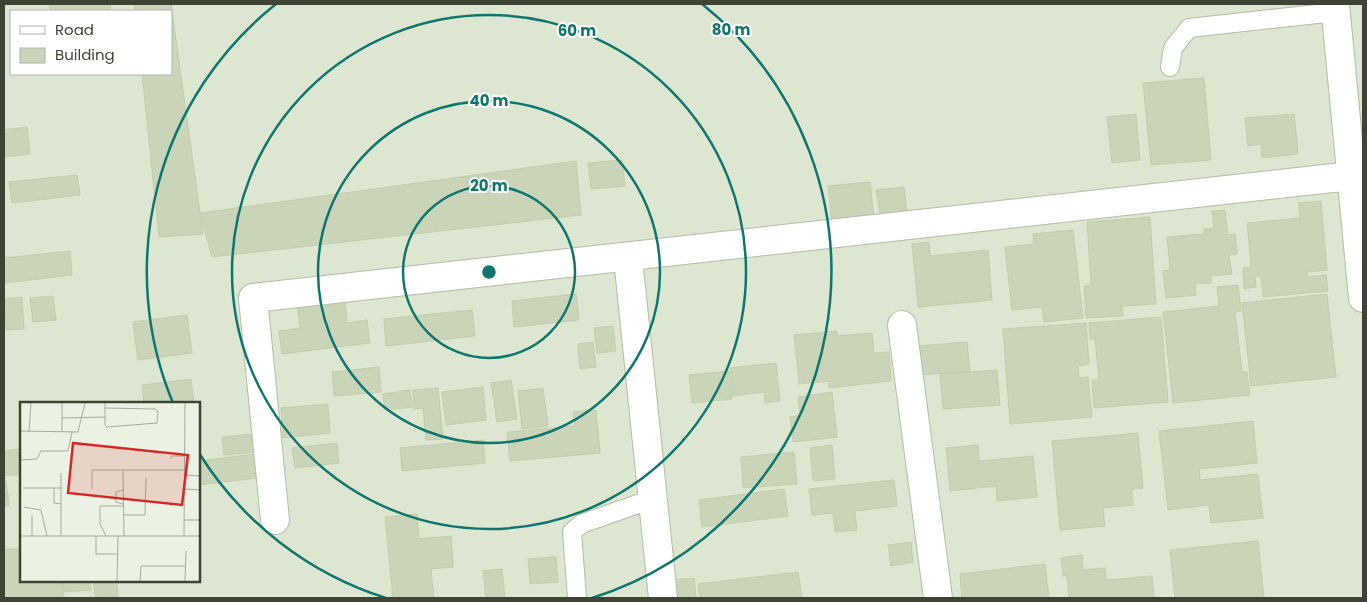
<svg xmlns="http://www.w3.org/2000/svg" width="1367" height="602" viewBox="0 0 1367 602" font-family="Poppins,sans-serif">
<style>
.residential{fill:#dce6d0;fill-rule:evenodd}
.building{fill:#cad4b8;stroke:#c1cfab}
.lines{fill:none;stroke-linecap:round;stroke-linejoin:round}
.service-casing{stroke:#b4bea5;stroke-width:20}
.minor-casing{stroke:#b4bea5;stroke-width:30}
.service{stroke:#fff;stroke-width:18}
.minor{stroke:#fff;stroke-width:28}
.ring{fill:none;stroke:#0f766e;stroke-width:2.5}
.inset-road{fill:none;stroke:#a6ac9d;stroke-width:1}
.view{fill:#d62828;fill-opacity:0.15;stroke:#d62828;stroke-width:2.5}
.inset-edge{fill:none;stroke:#3e4433;stroke-width:2.5}
.centre{fill:#0f766e;stroke:#fff;stroke-width:2.5}
.ring-label{font-size:15px;text-anchor:middle;font-weight:bold;fill:#0f766e;stroke:#fff;stroke-width:4;stroke-linejoin:round;paint-order:stroke}
</style>
<rect width="100%" height="100%" fill="#ebf2e3"/>
<!-- residential -->
<path class="residential" d="M4 4H1363V598H4ZM11 11H171V74H11ZM21 403H199V581H21Z"/>
<!-- building -->
<path class="building" d="M49 4H110L111 11H50Z
M134 4H171L203 234 159 237 142 74H171V11H135Z
M1204 78 1211 160 1151 165 1143 83Z
M1136 114 1140 160 1112 163 1107 117Z
M1294 114 1298 154 1262 158 1261 144 1248 146 1245 118Z
M27 127 30 154 4 157V130Z
M622 160 625 186 591 189 588 163Z
M576 161 581 215 212 257 200 213Z
M77 175 80 195 12 203 9 182Z
M870 182 875 228 833 232 828 186Z
M904 187 907 216 881 220 876 190Z
M1321 201 1327 270 1307 272 1308 277 1326 275 1328 291 1263 297 1261 276 1255 277 1256 287 1244 289 1243 268 1251 267 1247 223 1300 218 1299 203Z
M1225 210 1228 235 1235 234 1237 254 1229 255 1232 274 1211 276V283L1195 284 1196 295 1166 298 1163 271 1170 270 1167 237 1204 234V229L1214 228 1212 211Z
M1150 217 1156 304 1122 306 1123 316 1086 318 1084 286 1091 285 1087 222Z
M1073 230 1083 318 1044 322 1042 307 1012 310 1005 247 1034 244 1033 234Z
M929 242 930 256 988 250 992 300 918 307 912 244Z
M70 251 72 275 4 283V258Z
M1238 285 1241 311 1235 312 1242 372H1247L1250 395 1173 403 1163 312 1219 306 1217 287Z
M576 294 579 320 514 327 512 301Z
M1327 294 1336 377 1251 386 1242 303Z
M53 296 56 320 33 322 30 298Z
M22 297 24 329 6 330 4 299Z
M345 297 347 323 367 320 370 343 282 354 279 331 300 328 297 302Z
M472 310 475 336 386 346 384 319Z
M187 315 192 353 138 360 133 322Z
M1161 317 1168 402 1094 408 1092 380H1099L1095 339H1090L1089 323Z
M1086 323 1089 364 1078 366 1079 378 1088 377 1092 417 1010 424 1003 329Z
M613 326 616 351 597 353 594 328Z
M837 331V336L872 333 874 353 889 352 891 381 829 388V381L799 384 794 335Z
M593 342 596 367 580 369 578 344Z
M967 342 970 371 922 375 919 346Z
M776 363 780 401 765 403 764 392 733 396 730 368Z
M379 367 381 392 334 396 332 372Z
M997 370 1000 405 943 409 940 374Z
M729 371 732 399 692 403 689 375Z
M191 379 194 403H144L142 385Z
M511 380 517 419 497 422 491 383Z
M483 387 486 420 446 425 442 392Z
M438 388 443 439 426 440 423 408 414 409 413 390Z
M543 388 548 426 522 429 518 391Z
M410 390 412 407 385 410 383 394Z
M832 392 837 437 793 442 790 417 800 415 798 397Z
M328 404 330 433 283 438 281 408Z
M596 410 600 453 510 461 507 432 575 426 573 412Z
M1253 421 1257 463 1199 469 1200 480 1258 474 1263 518 1211 523 1209 505 1168 510 1159 431Z
M1138 433 1143 488 1132 489 1133 505 1103 508 1105 526 1060 530 1052 441Z
M253 434 255 452 224 455 222 437Z
M483 440 485 463 402 471 400 448Z
M337 443 339 463 295 468 292 448Z
M832 445 835 479 813 481 810 448Z
M978 445 979 461 1033 456 1037 497 997 501 996 486 950 491 946 448Z
M21 449V474L4 476V451Z
M794 452 797 484 743 488 741 457Z
M255 454 258 478 199 485V461Z
M894 480 897 506 855 511 857 530 835 532 833 513 812 515 809 489Z
M4 481H6L9 505 4 506Z
M784 489 788 516 702 527 699 500Z
M417 514 419 539 451 536 453 567 431 569 434 598H393L385 517Z
M1258 541 1264 598H1175L1170 550Z
M911 542 913 562 891 566 888 545Z
M21 548V581H62L64 598H4V550Z
M1082 555 1083 570 1105 568 1106 580 1152 576 1154 598H1069L1067 576H1063L1061 558Z
M556 557 558 582 530 584 528 559Z
M1045 564 1049 598H962L960 574Z
M502 569 505 598H486L483 571Z
M798 572 802 598H700L698 584Z
M694 578 696 598H674L673 580Z
M63 581H90L91 590 64 592Z
M93 581H117L118 596 96 598Z"/>
<g class="lines">
<!-- service casing -->
<g class="service-casing">
<path id="service" d="M1170 67 1173 48 1189 28 1335 12
M577 598 572 532 581 524 652 499"/>
</g>
<!-- minor casing -->
<g class="minor-casing">
<path id="minor" d="M1335 4 1363 298
M628 258 663 598
M902 325 938 598
M275 520 253 298 1351 176"/>
</g>
<!-- service -->
<use href="#service" class="service"/>
<!-- minor -->
<use href="#minor" class="minor"/>
</g>
<!-- distance rings -->
<g class="ring">
<circle cx="489" cy="272" r="86"/>
<circle cx="489" cy="272" r="171"/>
<circle cx="489" cy="272" r="257"/>
<path d="M386 598A342 342 0 0 1 199 453M173 403A342 342 0 0 1 276 4M702 4A342 342 0 0 1 592 598"/>
</g>
<!-- overview -->
<g transform="translate(20 402)">
<rect width="180" height="180" fill="#ebf2e3"/>
<path class="inset-road" d="M85 6 135 7 138 9 137 21 87 25 85 23V1M42 16 85 15M0 29 58 30 65 1M9 29 11 1M42 30V1M150 57 152 54H165M0 58 17 57 21 49H48L52 30M103 68 104 134M41 71V134M165 73 180 74M3 86H41M34 86V101L41 102M72 87V68H165M165 87 180 88M103 88 96 90V100L103 102M4 105 21 108 27 134M12 113V134M104 113H125L126 76M164 118H180M0 134H180M76 134V152H98M86 134 80 122V104H103M164 134 165 1M97 179 98 134M120 179 121 164H166M165 179 166 149"/>
<path class="view" d="M53 41 168 53 162 103 48 91Z"/>
<rect width="180" height="180" class="inset-edge"/>
</g>
<circle cx="489" cy="272" r="8" class="centre"/>
<g class="ring-label">
<text x="731" y="35">80 m</text>
<text x="577" y="36">60 m</text>
<text x="489" y="106">40 m</text>
<text x="489" y="191">20 m</text>
</g>
<!-- border -->
<rect width="1367" height="602" fill="none" stroke="#3e4433" stroke-width="10"/>
<!-- legend -->
<rect x="10" y="10" width="162" height="65" fill="#ffffff" stroke="#b2b4ad"/>
<rect x="20" y="26" width="25" height="8" fill="#ffffff" stroke="#b2b4ad"/>
<text x="55" y="35" font-size="15" fill="#3e4433">Road</text>
<rect x="20" y="48" width="25" height="15" fill="#cad4b8" stroke="#b2b4ad"/>
<text x="55" y="60" font-size="15" fill="#3e4433">Building</text>
</svg>
